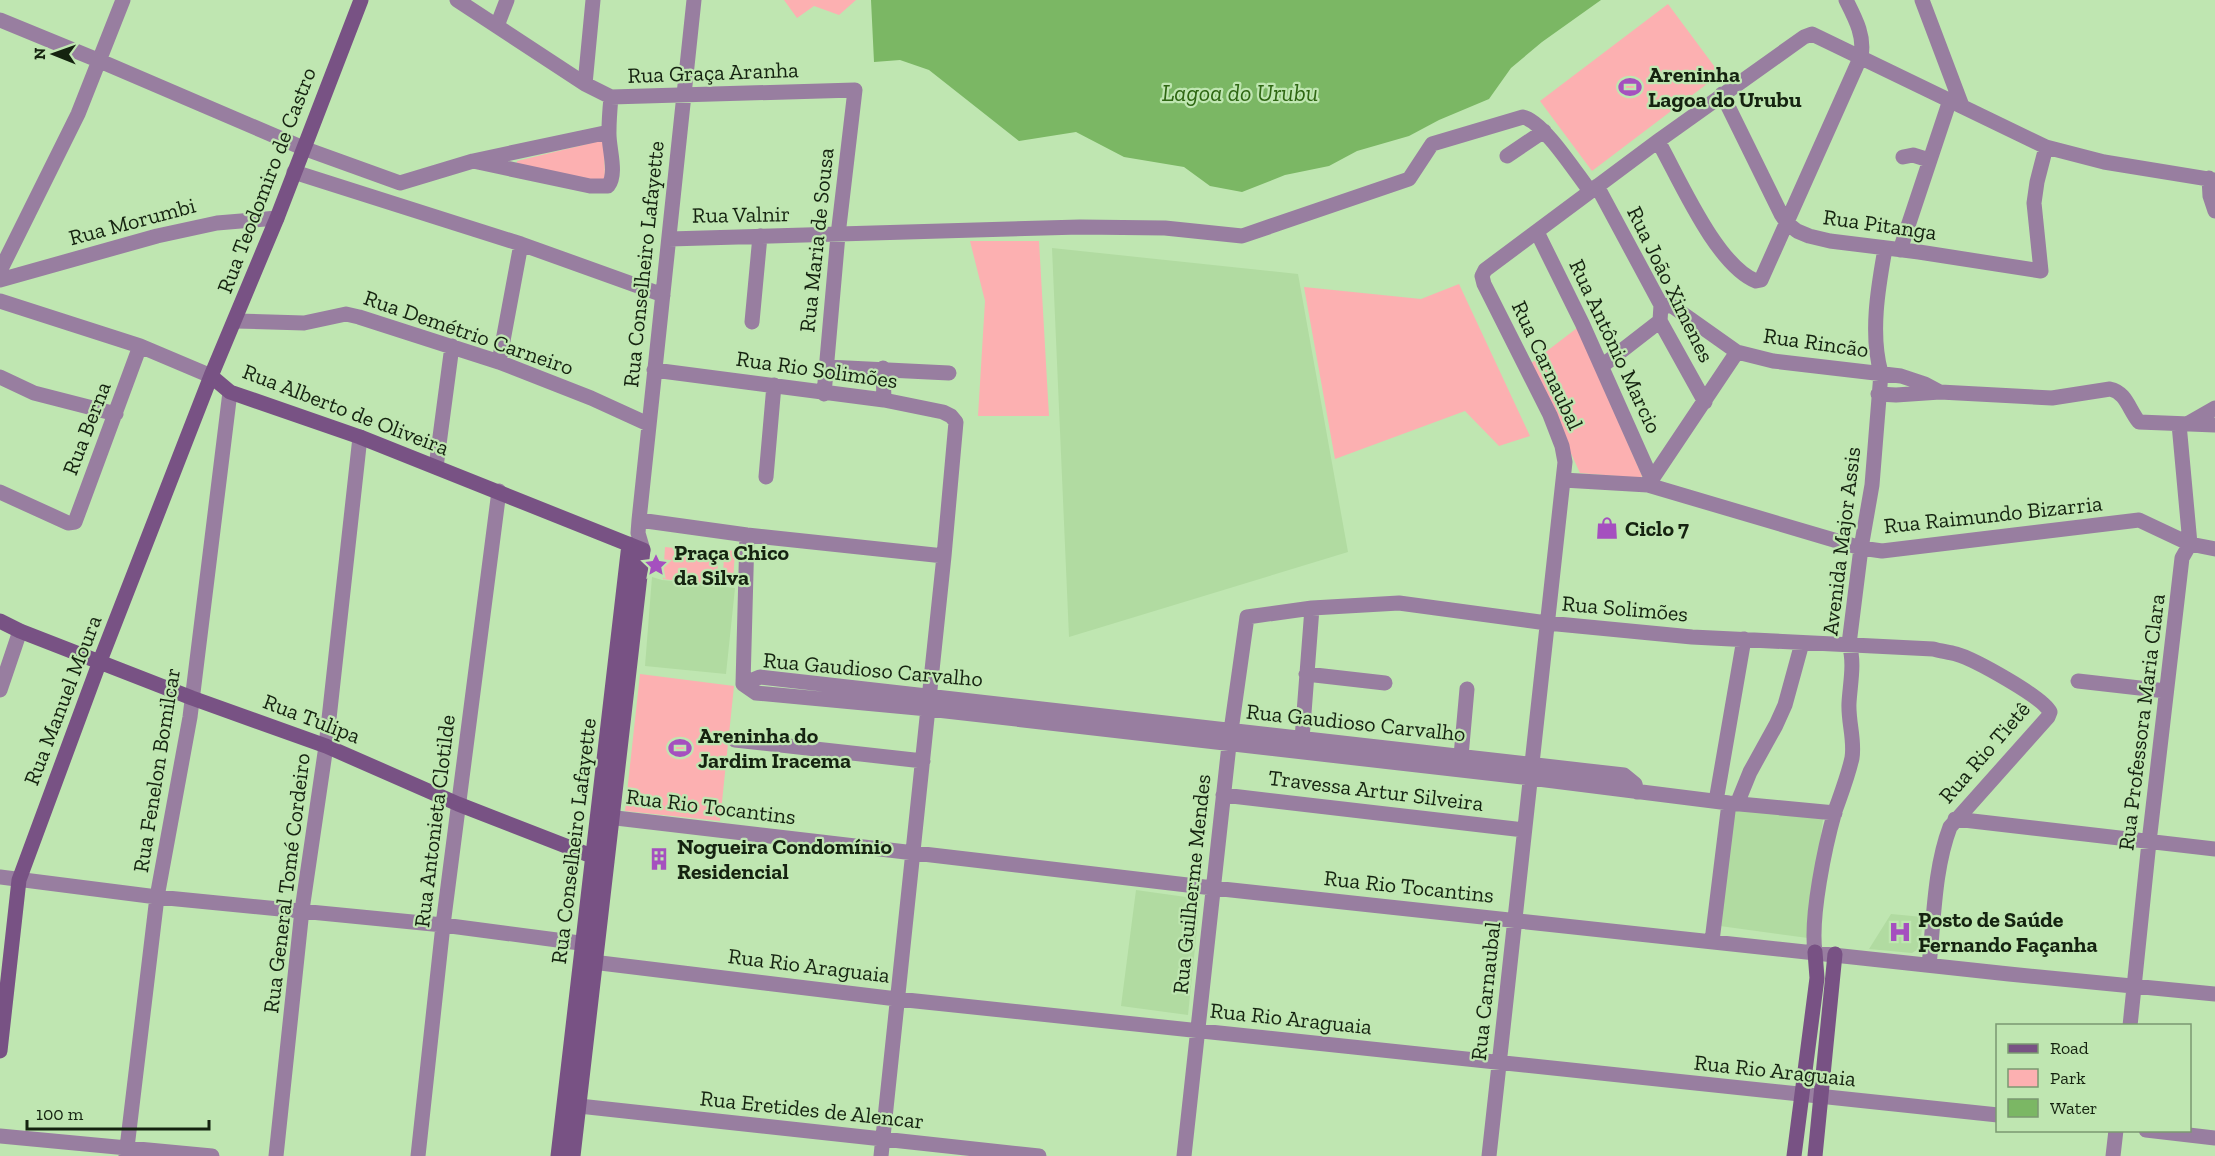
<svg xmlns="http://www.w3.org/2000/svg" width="2215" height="1156" viewBox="0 0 2215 1156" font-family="'Zilla Slab',serif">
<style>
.built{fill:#b1dba1}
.green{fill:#fcb0b1}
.water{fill:#7bb764}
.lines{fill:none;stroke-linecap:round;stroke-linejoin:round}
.street{stroke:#987ea0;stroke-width:15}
.secondary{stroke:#785284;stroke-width:15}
.labels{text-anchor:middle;stroke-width:4.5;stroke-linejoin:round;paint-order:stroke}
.street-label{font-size:22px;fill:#152310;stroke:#bfe6b1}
.poi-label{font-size:22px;font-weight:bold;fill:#152310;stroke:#bfe6b1;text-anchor:start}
.water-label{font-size:24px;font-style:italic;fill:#2e6612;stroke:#bfe6b1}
</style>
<rect width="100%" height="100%" fill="#bfe6b1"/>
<!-- built -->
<path class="built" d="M1052 248 1298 274 1348 552 1069 637Z
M652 577 662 580 735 588 726 674 645 666Z
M1735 809 1823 819 1808 938 1720 926Z
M1136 890 1200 899 1188 1015 1121 1006Z
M1891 914 1923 917 1920 948 1912 953 1869 949Z"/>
<!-- green -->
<path class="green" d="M784 0H856L839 15 814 6 797 18Z
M1668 4 1720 74 1592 171 1540 101Z
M604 140 605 182 517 164V161Z
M970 241H1039L1049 416H978L985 301Z
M1459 284 1530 436 1499 446 1465 411 1335 459 1304 287 1421 299Z
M1577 328 1640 471 1642 476 1640 478 1580 473 1530 364Z
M665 547 719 553 716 585 663 579Z
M724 550 735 551 733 582 723 581Z
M640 674 734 686 720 821 625 811Z"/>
<!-- water -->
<path class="water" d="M871 0H1601L1542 42 1511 68 1489 99 1439 120 1409 136 1357 151 1329 166 1285 175 1242 192 1210 186 1184 167 1124 157 1076 132 1019 141 929 70 900 60 874 62Z"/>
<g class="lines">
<!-- street -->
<path class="street" d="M457 0 585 84 611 97 855 90 838 235 824 394
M1922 0 1962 106
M0 20 100 61 303 148 400 183
M497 26 507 0
M585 84 593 0
M1722 94 1781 214 1787 223 1797 231 1809 236 1830 241 1919 252 2041 271 2034 203 2037 182 2046 147
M1658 141C1679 178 1716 265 1756 281L1761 280 1861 56C1865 36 1855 18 1846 0
M1507 156 1544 131
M1903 157 1913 155 1929 160
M473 161 590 186H608C618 173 608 147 609 131 609 120 610 108 611 97
M294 172 521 244 663 295
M2209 178 2210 196 2215 211
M400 183 473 161 609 132
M1597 186 1661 305 1660 321 1705 402
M1537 232 1582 323 1652 480
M669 239 1080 227 1165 228 1242 236 1409 179 1432 144 1523 117C1543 121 1576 173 1590 191
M1900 250 1950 100
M0 271 78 114 123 0
M0 280 157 236 217 223 277 218
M0 301 140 346 211 376
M1661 305 1672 306 1737 352 1773 361 1901 376 1925 384 1940 392
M235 321 304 323 346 314 359 317 499 362 591 398 648 424
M752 322 760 236
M499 362 521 244
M1602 366 1660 321
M827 367 949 373
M883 368 884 400
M654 370 884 400 943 412 951 416 956 422 944 556 881 1156
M0 377 34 393 116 414
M1878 394 1896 395 1940 392 2052 398 2110 389C2126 392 2129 410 2139 422L2215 425
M2187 424 2215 408
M436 467 452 346
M766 477 774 385
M1563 480 1648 485 1861 548 1882 551 2139 520 2190 544 2215 549
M1648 485 1737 352
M0 492 68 523 75 522 140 346
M639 520 747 535 944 556
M643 550 638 533 639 520 694 0
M1306 674 1385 683
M2078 681 2166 691
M743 684 756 693 928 709 1530 778 1729 803 1835 813
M743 684 760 677 1624 775 1635 784 1637 792
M743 684 747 535
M0 690 20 631
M1302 739 1312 608
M735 740 923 761
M1461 756 1467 689
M1223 795 1524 830
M1716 801 1744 639
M1737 804 1750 772 1776 725 1785 705 1802 643
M599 816 1213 888 2009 974 2215 994
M1955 819 2215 849
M0 877 157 897 443 925 595 945
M1712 941 1729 803
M1815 952C1810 917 1825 846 1835 811 1841 794 1848 776 1852 758 1855 740 1848 722 1849 703 1850 684 1855 663 1849 644L1861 548 1872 485 1881 373C1870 334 1878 288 1885 249
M584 961 897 999 1998 1115
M2130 1026 2149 842 2182 558 2190 544 2179 424
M579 1106 1039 1156
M2146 1130 2215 1138
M0 1136 212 1156
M126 1156 157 897 190 717 230 392
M276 1156 302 910 326 746 360 437
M418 1156 443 925 499 491
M1184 1156 1229 745 1247 617 1312 608 1399 603 1547 623 1692 637 1933 649C1940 651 1948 652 1956 654 1974 659 2043 697 2050 712L2048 717 1950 827C1934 869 1934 920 1929 965
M1489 1156 1565 462 1562 446 1550 415 1484 284 1482 276 1485 270 1658 141 1804 37 1812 34 2046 147 2104 162 2215 180
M2113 1156 2116 1130"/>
<!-- secondary -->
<path class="secondary" d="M211 376 230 392 360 437 643 550 573 1156
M0 621 20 631 192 698 326 746 458 804 607 862
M0 1051 19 880 100 661 211 376 277 218 361 0
M558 1156 629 544
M1794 1156 1817 978 1815 952
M1815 1156 1835 954"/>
</g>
<!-- icons -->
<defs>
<g id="stadium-bare" transform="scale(1.8)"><path d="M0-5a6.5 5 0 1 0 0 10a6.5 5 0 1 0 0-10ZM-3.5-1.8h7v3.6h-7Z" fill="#a550bf" stroke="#bfe6b1" stroke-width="2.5" paint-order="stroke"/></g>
<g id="shop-bare" transform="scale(1.8)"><path d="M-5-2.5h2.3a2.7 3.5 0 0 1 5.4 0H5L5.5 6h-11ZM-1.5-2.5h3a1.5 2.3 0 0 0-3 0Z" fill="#a550bf" stroke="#bfe6b1" stroke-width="2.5" paint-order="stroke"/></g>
<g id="sight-bare" transform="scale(1.8)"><path d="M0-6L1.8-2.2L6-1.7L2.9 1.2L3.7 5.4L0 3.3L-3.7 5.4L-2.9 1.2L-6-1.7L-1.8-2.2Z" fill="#a550bf" stroke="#bfe6b1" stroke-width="2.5" paint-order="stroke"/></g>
<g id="building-bare" transform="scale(1.8)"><path d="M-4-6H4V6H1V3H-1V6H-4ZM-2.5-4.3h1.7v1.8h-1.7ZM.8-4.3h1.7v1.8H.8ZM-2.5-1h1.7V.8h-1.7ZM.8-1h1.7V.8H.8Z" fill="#a550bf" stroke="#bfe6b1" stroke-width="2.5" paint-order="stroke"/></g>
<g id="hospital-bare" transform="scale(1.8)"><path d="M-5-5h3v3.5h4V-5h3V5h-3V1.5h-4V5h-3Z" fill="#a550bf" stroke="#bfe6b1" stroke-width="2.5" paint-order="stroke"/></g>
</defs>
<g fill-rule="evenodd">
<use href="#stadium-bare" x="1630" y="87"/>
<use href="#shop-bare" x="1607" y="528"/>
<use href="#sight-bare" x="656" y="565"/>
<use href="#stadium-bare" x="680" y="748"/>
<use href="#building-bare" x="659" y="859"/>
<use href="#hospital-bare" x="1900" y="932"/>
</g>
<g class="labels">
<!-- street labels -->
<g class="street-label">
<text transform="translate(713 72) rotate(-2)" y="8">Rua Graça Aranha</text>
<text transform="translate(266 180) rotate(-69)" y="8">Rua Teodomiro de Castro</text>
<text transform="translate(741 214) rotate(-1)" y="8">Rua Valnir</text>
<text transform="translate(132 221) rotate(-15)" y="8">Rua Morumbi</text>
<text transform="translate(1880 224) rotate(8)" y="8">Rua Pitanga</text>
<text transform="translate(816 240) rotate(-84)" y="8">Rua Maria de Sousa</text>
<text transform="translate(643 264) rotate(-84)" y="8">Rua Conselheiro Lafayette</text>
<text transform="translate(1671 284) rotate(64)" y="8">Rua João Ximenes</text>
<text transform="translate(469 332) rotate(19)" y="8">Rua Demétrio Carneiro</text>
<text transform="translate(1816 342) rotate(8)" y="8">Rua Rincão</text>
<text transform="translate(1616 346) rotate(65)" y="8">Rua Antônio Marcio</text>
<text transform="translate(1548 365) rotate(65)" y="8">Rua Carnaubal</text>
<text transform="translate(817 369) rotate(8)" y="8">Rua Rio Solimões</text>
<text transform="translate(346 409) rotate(21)" y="8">Rua Alberto de Oliveira</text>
<text transform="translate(86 428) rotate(-69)" y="8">Rua Berna</text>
<text transform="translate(1993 514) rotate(-6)" y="8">Rua Raimundo Bizarria</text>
<text transform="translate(1841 541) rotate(-83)" y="8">Avenida Major Assis</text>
<text transform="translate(1625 608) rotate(5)" y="8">Rua Solimões</text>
<text transform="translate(873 669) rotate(5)" y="8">Rua Gaudioso Carvalho</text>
<text transform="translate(62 700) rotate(-69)" y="8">Rua Manuel Moura</text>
<text transform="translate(312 718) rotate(21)" y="8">Rua Tulipa</text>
<text transform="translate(1356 722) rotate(6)" y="8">Rua Gaudioso Carvalho</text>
<text transform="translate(2141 722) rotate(-83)" y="8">Rua Professora Maria Clara</text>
<text transform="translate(1984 752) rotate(-49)" y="8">Rua Rio Tietê</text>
<text transform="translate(156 770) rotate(-81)" y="8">Rua Fenelon Bomilcar</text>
<text transform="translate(1376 790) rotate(7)" y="8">Travessa Artur Silveira</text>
<text transform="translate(711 806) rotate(7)" y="8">Rua Rio Tocantins</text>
<text transform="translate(434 821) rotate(-83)" y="8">Rua Antonieta Clotilde</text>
<text transform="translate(573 841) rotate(-83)" y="8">Rua Conselheiro Lafayette</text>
<text transform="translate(286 883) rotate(-83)" y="8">Rua General Tomé Cordeiro</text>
<text transform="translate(1191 884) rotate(-84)" y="8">Rua Guilherme Mendes</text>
<text transform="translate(1409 886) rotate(6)" y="8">Rua Rio Tocantins</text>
<text transform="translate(809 965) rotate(7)" y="8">Rua Rio Araguaia</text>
<text transform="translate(1485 991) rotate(-84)" y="8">Rua Carnaubal</text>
<text transform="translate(1291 1018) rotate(6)" y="8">Rua Rio Araguaia</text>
<text transform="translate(1775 1070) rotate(6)" y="8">Rua Rio Araguaia</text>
<text transform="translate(812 1109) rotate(6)" y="8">Rua Eretides de Alencar</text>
</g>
<!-- poi labels -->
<g class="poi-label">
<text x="1648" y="82">Areninha<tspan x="1648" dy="25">Lagoa do Urubu</tspan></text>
<text x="1625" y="536">Ciclo 7</text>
<text x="674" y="560">Praça Chico<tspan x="674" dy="25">da Silva</tspan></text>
<text x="698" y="743">Areninha do<tspan x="698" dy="25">Jardim Iracema</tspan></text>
<text x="677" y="854">Nogueira Condomínio<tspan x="677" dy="25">Residencial</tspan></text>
<text x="1918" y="927">Posto de Saúde<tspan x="1918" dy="25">Fernando Façanha</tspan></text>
</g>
<!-- water labels -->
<g class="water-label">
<text x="1240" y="101">Lagoa do Urubu</text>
</g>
</g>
<!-- legend -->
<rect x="1996" y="1024" width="195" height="108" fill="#bfe6b1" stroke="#7b9871" stroke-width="1.5"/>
<rect x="2008" y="1044" width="30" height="9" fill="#785284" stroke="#7b9871" stroke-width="1.5"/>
<text x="2050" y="1054" font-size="18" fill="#152310">Road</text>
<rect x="2008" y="1069" width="30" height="18" fill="#fcb0b1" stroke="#7b9871" stroke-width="1.5"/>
<text x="2050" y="1084" font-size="18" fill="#152310">Park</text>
<rect x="2008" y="1099" width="30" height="18" fill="#7bb764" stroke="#7b9871" stroke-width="1.5"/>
<text x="2050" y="1114" font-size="18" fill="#152310">Water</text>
<!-- north arrow -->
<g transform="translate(54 54) rotate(271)" stroke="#bfe6b1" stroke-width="4.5" paint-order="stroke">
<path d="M0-4.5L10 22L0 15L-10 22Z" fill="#152310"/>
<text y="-9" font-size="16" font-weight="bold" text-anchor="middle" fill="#152310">N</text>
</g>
<!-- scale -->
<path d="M27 1120v9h182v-9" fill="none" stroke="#152310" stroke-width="3"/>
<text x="36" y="1120" font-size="18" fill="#152310" stroke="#bfe6b1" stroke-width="4.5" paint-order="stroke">100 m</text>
</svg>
